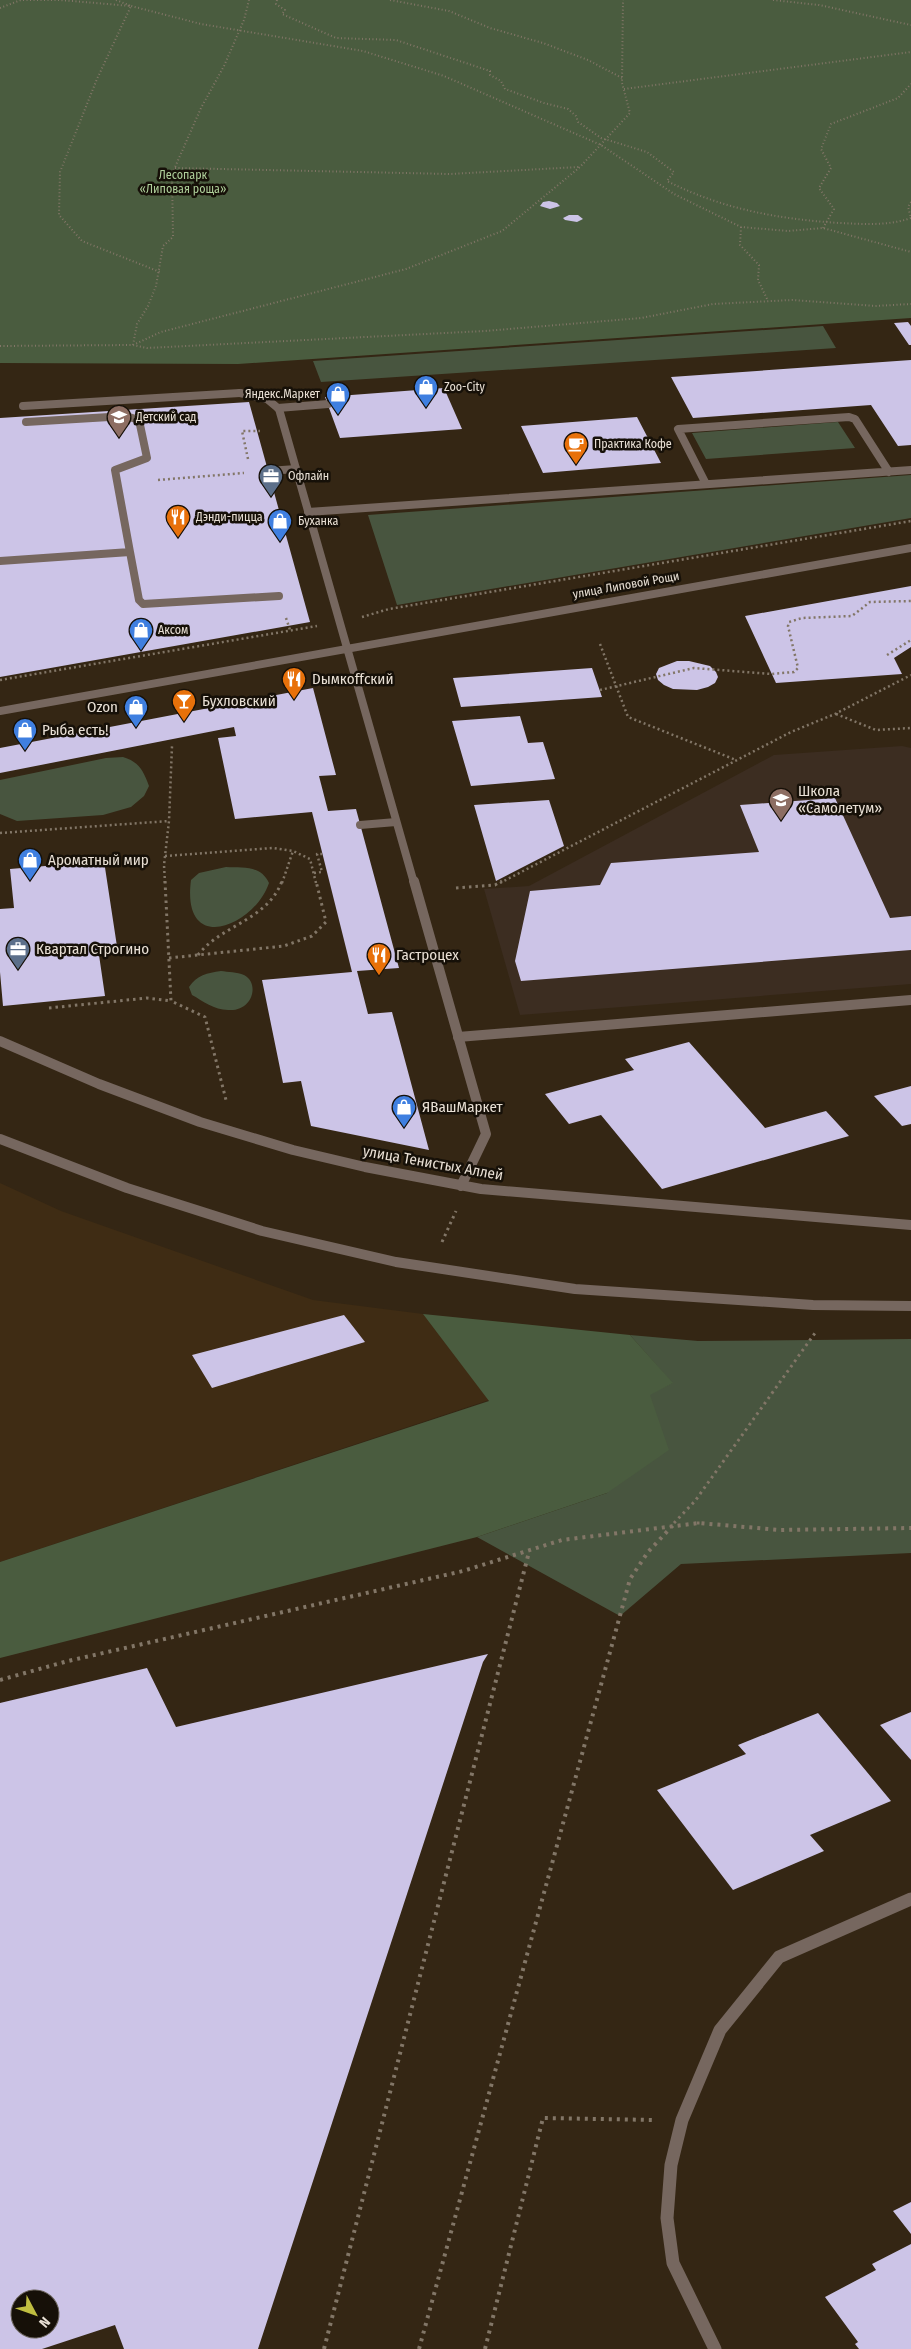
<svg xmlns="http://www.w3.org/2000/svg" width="911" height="2349" viewBox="0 0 911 2349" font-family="'Fira Sans Condensed',sans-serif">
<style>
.built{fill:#3f2c14}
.education{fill:#3c2d21}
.green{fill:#48553f}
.forest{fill:#4a5c3f}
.building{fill:#ccc4e7;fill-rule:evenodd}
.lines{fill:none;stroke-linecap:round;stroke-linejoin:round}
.path-far3{stroke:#827667;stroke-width:2;stroke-dasharray:1 2.5;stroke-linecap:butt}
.path-far2{stroke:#827667;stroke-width:2.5;stroke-dasharray:2 3;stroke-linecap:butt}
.path-far1{stroke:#827667;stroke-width:3;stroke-dasharray:2.5 4;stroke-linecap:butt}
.path{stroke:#827667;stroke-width:4;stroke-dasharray:3 5;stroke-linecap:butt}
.service-far2{stroke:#76675f;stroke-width:8}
.service-far1{stroke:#76675f;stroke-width:10}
.service{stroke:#76675f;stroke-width:13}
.minor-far1{stroke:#76675f;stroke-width:8}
.minor{stroke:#76675f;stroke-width:10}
.tertiary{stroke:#76675f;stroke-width:10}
.labels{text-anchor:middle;stroke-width:5;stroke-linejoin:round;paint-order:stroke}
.far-park-label{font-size:12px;fill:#afd09b;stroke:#161008}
.far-poi-label{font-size:12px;fill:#e9e0d5;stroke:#161008;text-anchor:start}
.far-street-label{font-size:12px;fill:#e9e0d5;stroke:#161008}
.poi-label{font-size:15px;fill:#e9e0d5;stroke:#161008;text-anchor:start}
.street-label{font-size:15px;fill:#e9e0d5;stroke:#161008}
</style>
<rect width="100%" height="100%" fill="#342614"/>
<!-- built -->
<path class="built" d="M0 1183 61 1211 313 1300 423 1314 489 1400 0 1562Z"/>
<!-- education -->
<path class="education" d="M902 746 911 748V984L520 1015 484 889 529 886 774 755Z"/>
<!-- green -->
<path class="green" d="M823 326 836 348 321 382 313 361Z
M838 422 855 448 706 459 692 433Z
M911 475V518L397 605 368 515Z
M123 757C139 762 143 770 149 786L144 796 131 807 103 815 17 821 0 814V780L106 758Z
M226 867C243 868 261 865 269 883 254 927 181 956 191 880L199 873Z
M221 971C228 972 237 972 244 975 260 983 253 1012 228 1010 214 1010 203 1001 192 995L189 987C197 975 207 973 221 971Z
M630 1335 698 1341 911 1339V1553L681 1564 620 1616 477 1537 607 1493 650 1394 672 1383Z"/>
<!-- forest -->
<path class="forest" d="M0 0H911V318L238 364 0 363Z
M423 1314 630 1335 673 1383 650 1395 669 1450 607 1493 477 1537 0 1658V1562L489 1401Z"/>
<!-- building -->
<path class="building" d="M549 201 557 203 560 206 550 209 540 206 543 202Z
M569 215H578L583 219 577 222 565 220 563 218Z
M908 322 911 326V345H909L894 323Z
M911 360V445L898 446 871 405 693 418 671 377Z
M444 388 462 429 340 438 325 397Z
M249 402 310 622 0 677V418Z
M637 417 661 463 543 473 521 426Z
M911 586V647L894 658 902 674 776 683 745 616Z
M677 661H689L710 666 716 672 718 677 715 683 708 687 697 690 673 689 664 685 658 680 656 674 659 668Z
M592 668 602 697 461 707 453 678Z
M313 688 336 775 319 776 328 811 356 809 399 968 357 971 368 1014 392 1012 429 1150 311 1126 301 1081 283 1083 262 980 352 972 312 812 235 819 218 738 236 736 234 727 0 773V748Z
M520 716 528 743 543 742 555 779 471 786 452 721Z
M835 798 890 918 911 916V950L521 981 515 961 530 891 600 885 611 863 759 852 740 805Z
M549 800 564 846 496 881 474 805Z
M104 861 118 953 99 955 105 996 3 1006 0 972V909L14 908 10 869Z
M689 1042 765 1128 826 1111 849 1136 662 1189 601 1115 569 1124 545 1094 634 1070 625 1059Z
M911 1086V1124L902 1126 874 1096Z
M344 1315 365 1342 212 1388 192 1355Z
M488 1654 483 1662 258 2349H124L115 2325 42 2349H0V1703L147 1668 176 1727ZM20 2299H50V2329H20Z
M911 1712V1760L880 1725Z
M818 1713 891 1801 810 1835 824 1851 733 1890 657 1790 746 1754 738 1745Z
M911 2202V2234L893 2211Z
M911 2244V2349H859L855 2344 858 2342 825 2297 876 2270 872 2264Z"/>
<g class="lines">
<!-- path-far3 -->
<path class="path-far3" d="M116 0 131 6 97 79 60 172 59 215 82 241 160 272
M277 0 276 4 285 10 282 14 336 38 396 40 490 71V75L501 81 505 89 544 103 568 109 576 116 578 122 601 138 647 152 674 172 667 181C722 209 778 219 839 223 864 224 888 226 911 218
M390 0 449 11 490 28 543 43 588 60 622 78
M773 0 819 5 911 25
M0 8 21 0H60L131 6 201 24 363 51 444 76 601 145 674 194 741 227 788 231 823 228 911 252
M624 89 911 52
M175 168 450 174 579 167
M911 202 908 207 911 218
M741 227 740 245 759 265 758 280 768 301
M823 228 834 209 819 188 831 168 821 149 831 124 898 98 911 84
M133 345 161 332 406 269 502 231 580 167 630 113 622 83 623 0
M133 345 137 324 148 306 156 286 163 246 173 237 172 174 201 108 224 66 244 20 249 0
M0 346 133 345 147 348 485 331 641 318 713 304 792 300 875 306 911 304"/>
<!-- path-far2 -->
<path class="path-far2" d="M248 459 242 431H260
M158 480 244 473
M362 617 389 609 911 521
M286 618 290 630
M600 644 628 717 736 760
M887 655 911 640
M0 680 317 626
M600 690 694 668 771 674 794 672 798 668 788 626 789 622 802 618 852 616 870 602 911 601
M836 714 876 730 911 728
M0 833 169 821
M165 856 273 848 293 851 310 859 316 883
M314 873 322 872 317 854H322
M165 883 164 865 169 821 172 746
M282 883 293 851
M500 883 791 732 835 714 911 675"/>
<!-- path-far1 -->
<path class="path-far1" d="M165 881 171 1001 205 1017 226 1100 224 1103
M456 888 495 885 502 881
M198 955C221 925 268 920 282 881
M169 958 284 946 312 936 326 922 316 881
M49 1008 147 998 171 1001
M442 1242 456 1211
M674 1523 695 1501 815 1333
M697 1523H702"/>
<!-- path -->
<path class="path" d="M0 1680 68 1661 463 1571 562 1540 699 1523 780 1530 911 1528
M324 2349 529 1552
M419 2349 630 1579 648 1552 676 1522
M485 2349 543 2118 655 2120"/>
<!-- service-far2 -->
<path class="service-far2" d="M23 406 240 393
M278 408 328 404
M268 471 296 469
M706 484 678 429 849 417 855 419 889 472
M308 512 911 470
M130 552 139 600 143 604 279 596
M0 561 130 552 115 470 147 458 139 420 126 416 26 422
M360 825 396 822"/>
<!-- service-far1 -->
<path class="service-far1" d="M458 1037 911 1000"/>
<!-- service -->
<path class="service" d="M715 2349 673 2263 667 2218 671 2165 682 2120 720 2030 779 1957 911 1899"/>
<!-- minor-far1 -->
<path class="minor-far1" d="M240 393 267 399 279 409 414 883
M0 711 911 548"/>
<!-- minor -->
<path class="minor" d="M414 881 486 1134 461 1186
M0 1041 99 1084 200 1122 293 1150 365 1167 481 1189 911 1225"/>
<!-- tertiary -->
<path class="tertiary" d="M0 1139 127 1188 262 1231 396 1262 575 1289 813 1305 911 1306"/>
</g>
<!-- icons -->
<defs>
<g id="shop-pin" transform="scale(1.25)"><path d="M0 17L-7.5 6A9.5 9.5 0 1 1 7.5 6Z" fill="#3f7fe0" stroke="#161008"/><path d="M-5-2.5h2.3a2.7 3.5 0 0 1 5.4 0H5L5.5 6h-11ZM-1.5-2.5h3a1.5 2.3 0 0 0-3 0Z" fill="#fff"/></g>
<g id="school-pin" transform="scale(1.25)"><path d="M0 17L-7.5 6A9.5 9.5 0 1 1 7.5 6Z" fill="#8d6e63" stroke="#161008"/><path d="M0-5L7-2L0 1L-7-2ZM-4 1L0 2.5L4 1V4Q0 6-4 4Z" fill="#fff"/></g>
<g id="cafe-pin" transform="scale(1.25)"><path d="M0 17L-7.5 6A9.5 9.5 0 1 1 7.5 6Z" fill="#e8710a" stroke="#161008"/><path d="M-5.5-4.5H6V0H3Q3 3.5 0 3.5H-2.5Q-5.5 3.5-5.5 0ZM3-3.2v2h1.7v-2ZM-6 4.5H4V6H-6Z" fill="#fff"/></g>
<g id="office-pin" transform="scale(1.25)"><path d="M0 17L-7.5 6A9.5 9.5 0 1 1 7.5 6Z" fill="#5c6f8a" stroke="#161008"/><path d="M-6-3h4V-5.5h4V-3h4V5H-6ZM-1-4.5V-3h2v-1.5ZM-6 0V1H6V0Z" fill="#fff"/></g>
<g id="restaurant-pin" transform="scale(1.25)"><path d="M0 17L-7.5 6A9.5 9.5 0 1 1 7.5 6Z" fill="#e8710a" stroke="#161008"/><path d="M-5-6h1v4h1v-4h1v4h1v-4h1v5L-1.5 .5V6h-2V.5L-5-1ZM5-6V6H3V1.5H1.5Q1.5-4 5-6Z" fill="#fff"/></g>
<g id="bar-pin" transform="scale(1.25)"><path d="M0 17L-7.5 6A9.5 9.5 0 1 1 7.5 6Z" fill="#e8710a" stroke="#161008"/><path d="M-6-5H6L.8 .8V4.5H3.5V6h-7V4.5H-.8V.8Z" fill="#fff"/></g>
</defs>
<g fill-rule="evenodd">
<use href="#shop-pin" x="426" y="387"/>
<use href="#shop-pin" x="338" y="394"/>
<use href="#school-pin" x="119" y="417"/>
<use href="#cafe-pin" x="576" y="444"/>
<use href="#office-pin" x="271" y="476"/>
<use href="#restaurant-pin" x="178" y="517"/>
<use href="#shop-pin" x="280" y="521"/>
<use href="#shop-pin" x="141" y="630"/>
<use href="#restaurant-pin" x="294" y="679"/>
<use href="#bar-pin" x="184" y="701"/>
<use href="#shop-pin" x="136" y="707"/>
<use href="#shop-pin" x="25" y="730"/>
<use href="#school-pin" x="781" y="800"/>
<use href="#shop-pin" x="30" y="860"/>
<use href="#office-pin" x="18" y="949"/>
<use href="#restaurant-pin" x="379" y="955"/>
<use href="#shop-pin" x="404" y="1107"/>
</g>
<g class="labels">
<!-- far-park labels -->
<g class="far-park-label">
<text x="183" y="179">Лесопарк<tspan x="183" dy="14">«Липовая роща»</tspan></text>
</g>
<!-- far-poi labels -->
<g class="far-poi-label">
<text x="444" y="391">Zoo-City</text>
<text x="320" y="398" text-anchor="end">Яндекс.Маркет</text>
<text x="136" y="421">Детский сад</text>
<text x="594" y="448">Практика Кофе</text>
<text x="288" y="480">Офлайн</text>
<text x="196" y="521">Дэнди-пицца</text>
<text x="298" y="525">Буханка</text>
<text x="158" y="634">Аксом</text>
</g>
<!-- far-street labels -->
<g class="far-street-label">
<text transform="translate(626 585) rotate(-10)" y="4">улица Липовой Рощи</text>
</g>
<!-- poi labels -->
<g class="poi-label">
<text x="312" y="684">Dымкoffский</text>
<text x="202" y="706">Бухловский</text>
<text x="118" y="712" text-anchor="end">Ozon</text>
<text x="42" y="735">Рыба есть!</text>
<text x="798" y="796">Школа<tspan x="798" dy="17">«Самолетум»</tspan></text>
<text x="48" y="865">Ароматный мир</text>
<text x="36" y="954">Квартал Строгино</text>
<text x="396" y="960">Гастроцех</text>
<text x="422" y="1112">ЯВашМаркет</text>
</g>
<!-- street labels -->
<g class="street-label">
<text transform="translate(433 1163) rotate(10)" y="5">улица Тенистых Аллей</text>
</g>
</g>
<!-- north arrow -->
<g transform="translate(35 2314) rotate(131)"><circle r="24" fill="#161008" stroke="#6a635a"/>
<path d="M0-4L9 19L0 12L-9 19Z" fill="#c0be41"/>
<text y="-8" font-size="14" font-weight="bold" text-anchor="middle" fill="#e9e0d5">N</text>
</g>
</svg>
